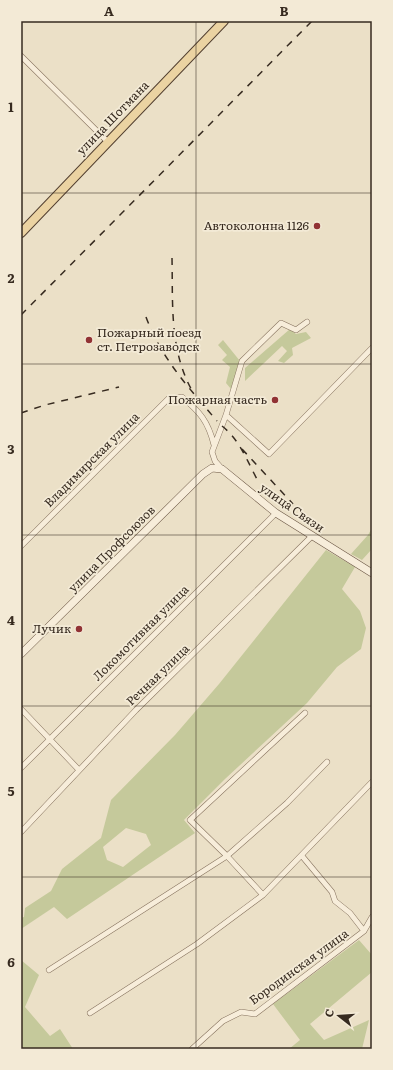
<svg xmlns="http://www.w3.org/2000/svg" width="393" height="1070" viewBox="0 0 393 1070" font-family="Literata,serif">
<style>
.green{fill:#c5c99b;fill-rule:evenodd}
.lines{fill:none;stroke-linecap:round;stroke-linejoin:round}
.minor-casing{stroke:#86725e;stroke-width:6}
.secondary-casing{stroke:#685341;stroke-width:8}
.primary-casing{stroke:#544131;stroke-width:10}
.minor{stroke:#f7edda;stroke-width:5}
.secondary{stroke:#f7edda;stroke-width:7}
.primary{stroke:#ebd3a2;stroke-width:8}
.rail{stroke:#372b20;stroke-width:1.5;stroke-dasharray:7 7;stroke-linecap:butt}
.grid{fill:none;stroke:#372b20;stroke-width:1;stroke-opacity:0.55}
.poi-dot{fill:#913234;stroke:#f3ead6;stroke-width:1.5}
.labels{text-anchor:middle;stroke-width:3.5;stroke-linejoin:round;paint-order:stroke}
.street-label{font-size:12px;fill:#372b20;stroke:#f3ead6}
.poi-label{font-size:12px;fill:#372b20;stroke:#f3ead6;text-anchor:end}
.neatline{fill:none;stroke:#372b20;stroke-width:1.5}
.grid-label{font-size:13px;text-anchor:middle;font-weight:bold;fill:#372b20}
</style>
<rect width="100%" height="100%" fill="#ebe0c7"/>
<!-- green -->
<path class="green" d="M290 329 296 334 306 332 311 338 292 348 293 355 284 363 278 361 287 351 282 346 245 381V368Z
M223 340 240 361 231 389 226 383 230 367 222 360 227 355 218 345Z
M372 528V549L362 560 351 554 368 535Z
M326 550 355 567 342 589 360 611 366 628 361 649 337 667 307 703 225 779 184 820 195 833 67 919 54 907 21 929V918L24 917 25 908 51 891 62 869 101 838 111 800 175 735 219 684ZM126 828 146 834 151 845 123 867 107 860 103 847Z
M359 940 372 955V972L310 1024 324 1040 369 1020 362 1049H289L300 1040 273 1004Z
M21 960 39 975 25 1007 50 1036 60 1029 73 1049H21Z"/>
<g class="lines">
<!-- minor casing -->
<g class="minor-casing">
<path id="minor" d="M21 56 107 141
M226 415 269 454 372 348
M222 469 215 461 212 452 226 415 242 361 281 323 296 330 307 322
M21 546 168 399 182 397C200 412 208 421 214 445
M21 709 79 770
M21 768 276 513
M21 832 136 710 312 536
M302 856 332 892 335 901 350 913 364 931
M263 895 227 856 190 820 305 713
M49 970 227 856 287 803 327 762
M90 1013 197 944 263 895 372 782
M192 1049 223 1021 241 1012 255 1014 364 931 372 917"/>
</g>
<!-- secondary casing -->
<g class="secondary-casing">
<path id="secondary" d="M21 654 203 474 212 468 222 469 276 513 372 573"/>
</g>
<!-- primary casing -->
<g class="primary-casing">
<path id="primary" d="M21 233 224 21"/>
</g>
<!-- minor -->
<use href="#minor" class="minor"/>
<!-- secondary -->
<use href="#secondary" class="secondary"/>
<!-- primary -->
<use href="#primary" class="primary"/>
<!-- rail -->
<path class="rail" d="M172 258C173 305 169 352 194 394
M21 315 312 21
M146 317C161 358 189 388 217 421
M21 413 45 405 119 387
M222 426C240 440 247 461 258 481
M242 449 293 504"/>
</g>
<!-- grid -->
<path class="grid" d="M196 21V1049M21 193H372M21 364H372M21 535H372M21 706H372M21 877H372"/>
<!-- markers -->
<g class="poi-dot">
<circle cx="317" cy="226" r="4"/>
<circle cx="89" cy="340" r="4"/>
<circle cx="275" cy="400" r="4"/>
<circle cx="79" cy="629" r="4"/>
</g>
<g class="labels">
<!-- street labels -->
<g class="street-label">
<text transform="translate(113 118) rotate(-46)" y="4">улица Шотмана</text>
<text transform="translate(92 460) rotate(-45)" y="4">Владимирская улица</text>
<text transform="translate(292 508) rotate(35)" y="4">улица Связи</text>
<text transform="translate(112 549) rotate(-45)" y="4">улица Профсоюзов</text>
<text transform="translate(141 633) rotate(-45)" y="4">Локомотивная улица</text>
<text transform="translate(158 675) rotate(-44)" y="4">Речная улица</text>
<text transform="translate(299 967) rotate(-36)" y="4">Бородинская улица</text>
</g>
<!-- poi labels -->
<g class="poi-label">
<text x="309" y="230">Автоколонна 1126</text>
<text x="97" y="337" text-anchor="start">Пожарный поезд<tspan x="97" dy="14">ст. Петрозаводск</tspan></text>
<text x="267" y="404">Пожарная часть</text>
<text x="71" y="633">Лучик</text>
</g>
</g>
<!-- border -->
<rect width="393" height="1070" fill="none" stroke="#f3ead6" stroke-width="44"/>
<!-- north arrow -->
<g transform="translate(339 1016) rotate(287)" stroke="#f3ead6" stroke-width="3" paint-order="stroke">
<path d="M0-3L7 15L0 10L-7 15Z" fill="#372b20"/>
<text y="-6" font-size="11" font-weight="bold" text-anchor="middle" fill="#372b20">С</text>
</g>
<rect x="22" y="22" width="349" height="1026" class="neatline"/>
<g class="grid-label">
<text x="109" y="16">A</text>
<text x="284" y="16">B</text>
<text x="11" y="112">1</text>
<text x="11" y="283">2</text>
<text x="11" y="454">3</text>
<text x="11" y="625">4</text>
<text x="11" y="796">5</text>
<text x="11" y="967">6</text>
</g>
</svg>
